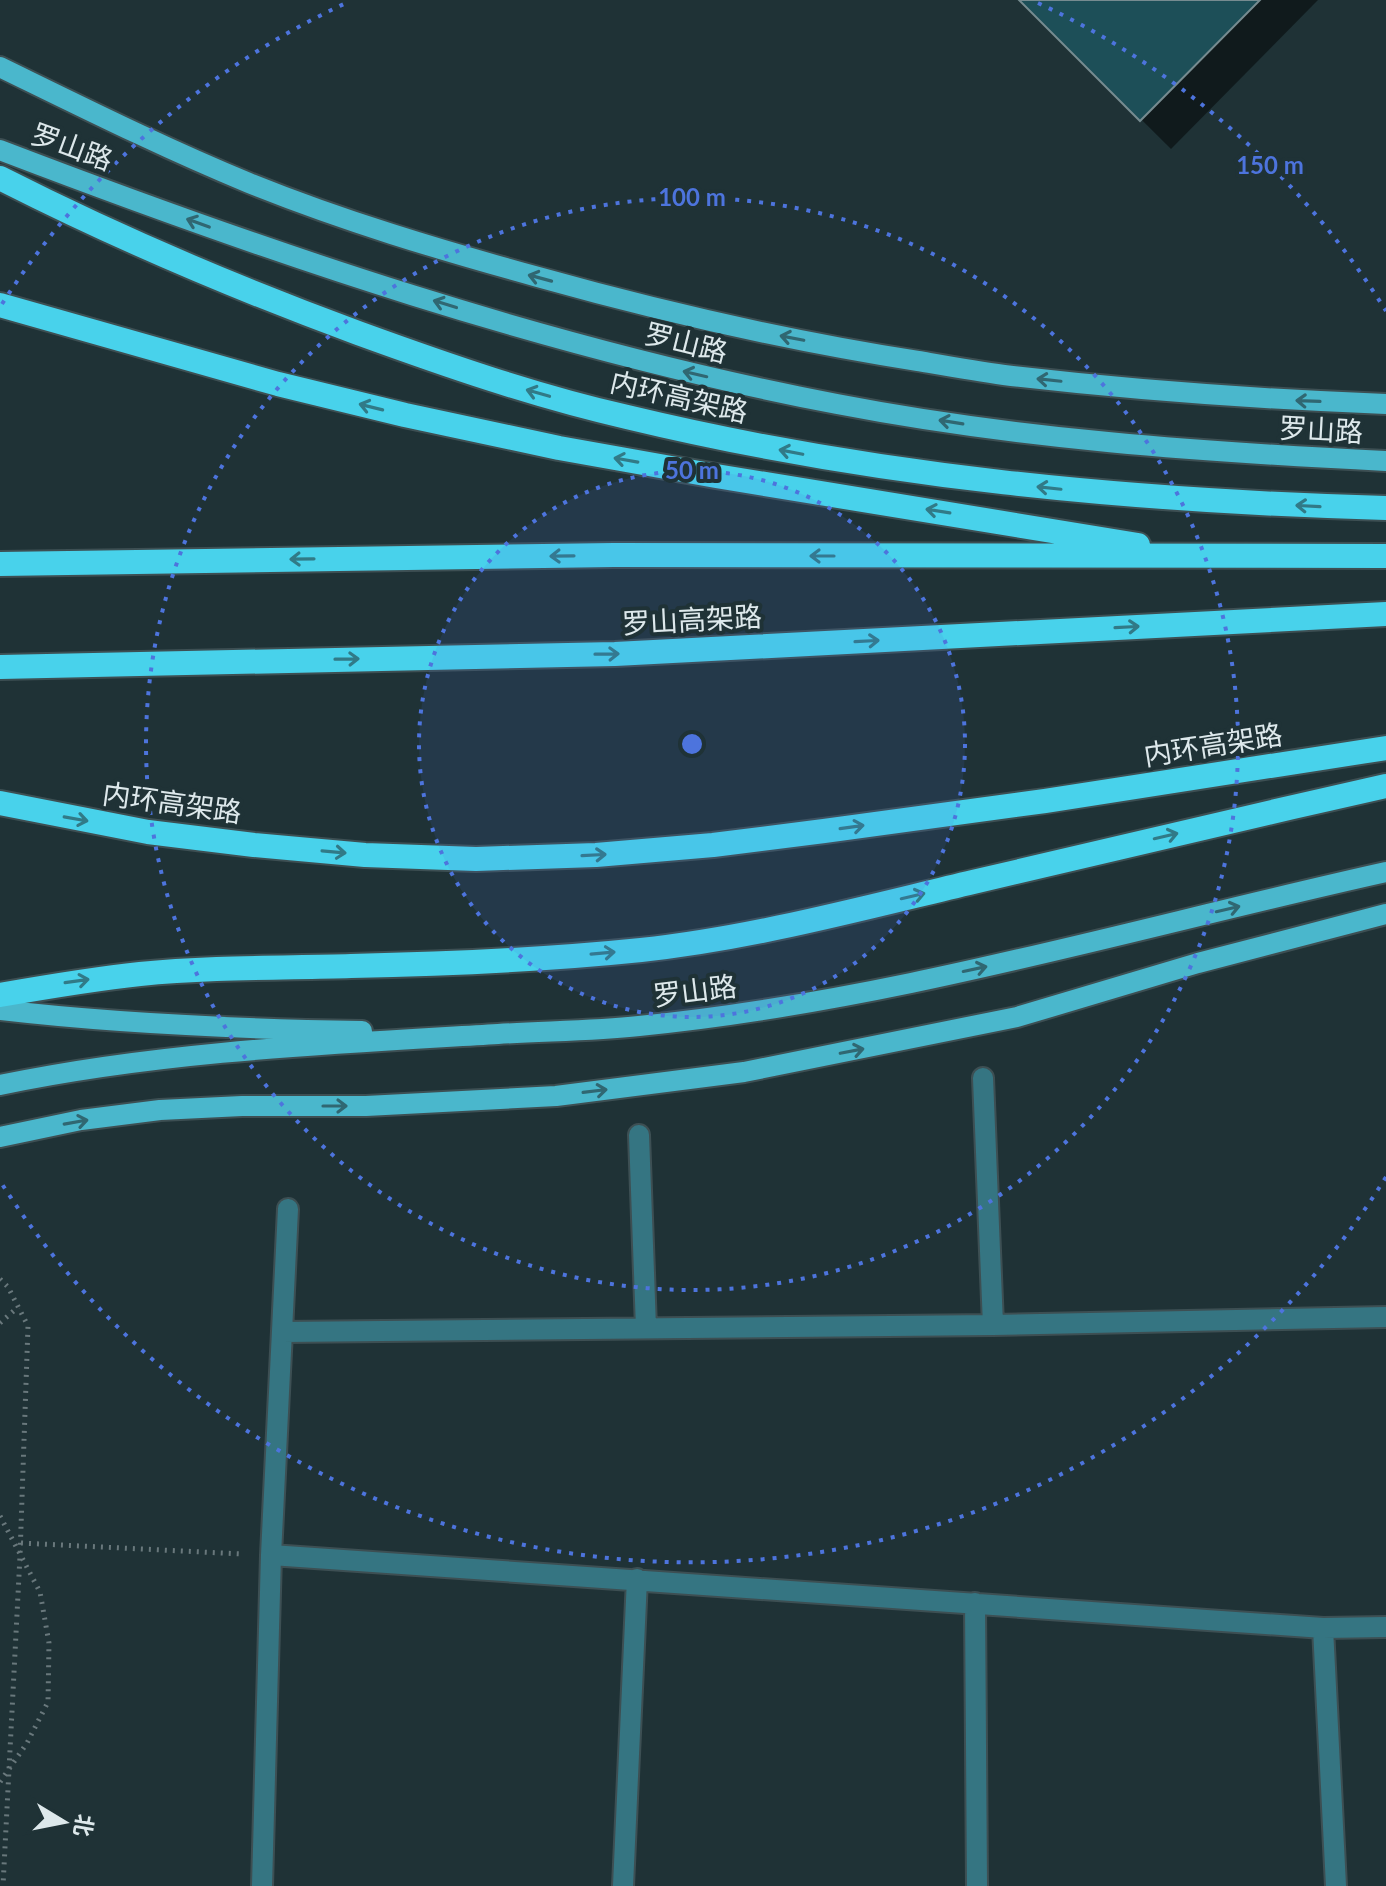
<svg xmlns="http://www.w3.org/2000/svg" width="1386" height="1886" viewBox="0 0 1386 1886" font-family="Lato,'Noto Sans SC',sans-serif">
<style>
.shadow{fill:#0007}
.building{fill:#1d4f58;stroke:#768b90;stroke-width:2}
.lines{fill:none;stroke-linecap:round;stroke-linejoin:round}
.lane-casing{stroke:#3d4f53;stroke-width:24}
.primary-casing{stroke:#3d4f53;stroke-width:24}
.highway-casing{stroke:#3d4f53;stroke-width:28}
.path{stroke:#69787c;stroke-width:5;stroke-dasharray:2 6;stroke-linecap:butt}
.lane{stroke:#357582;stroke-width:20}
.primary{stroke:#4ab7cc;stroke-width:20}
.highway{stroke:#48d2eb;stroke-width:24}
.oneway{stroke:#306772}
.oneway2{stroke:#317a87}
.ring{fill:none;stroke:#4d74dd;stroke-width:4;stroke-dasharray:4 8}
.labels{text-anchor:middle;stroke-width:8;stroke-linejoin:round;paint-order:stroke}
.street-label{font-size:28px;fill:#dde8eb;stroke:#1f3236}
.centre{fill:#4d74dd;stroke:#1f3236;stroke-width:4}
.ring-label{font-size:24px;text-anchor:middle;font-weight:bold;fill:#4d74dd;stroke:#1f3236;stroke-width:8;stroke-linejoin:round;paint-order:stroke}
</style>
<rect width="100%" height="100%" fill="#1f3236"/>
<!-- shadow -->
<path class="shadow" d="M1021 0H1318L1171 149Z"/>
<!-- building -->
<path class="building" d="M1019 0H1260L1140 121Z"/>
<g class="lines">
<!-- lane casing -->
<g class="lane-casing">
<path id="lane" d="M983 1078 993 1325
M639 1135 646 1328
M282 1332 993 1325 1386 1317
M271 1555 1323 1628 1386 1627
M975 1603 977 1886
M1323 1628 1336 1886
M262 1886 271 1555 288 1209
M623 1886 637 1579"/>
</g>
<!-- primary casing -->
<g class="primary-casing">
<path id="primary" d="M0 67C82 107 164 148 249 183 343 221 440 250 538 277 663 312 790 341 918 361 947 366 975 371 1004 375 1131 390 1258 399 1386 404
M0 150C272 254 550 349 837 404 1018 439 1202 452 1386 461
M0 1010C120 1024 241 1029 362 1031
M0 1085C163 1051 332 1044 498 1034 545 1031 593 1031 639 1026 893 1001 1138 927 1386 872
M0 1137 81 1120 160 1110 242 1106H366L556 1096 744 1072 1017 1017 1198 963 1386 914"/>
</g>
<!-- highway casing -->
<g class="highway-casing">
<path id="highway" d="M0 178C116 237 236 288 358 333 446 365 535 396 627 417 876 477 1131 501 1386 508
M0 305 278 384 405 415 559 448 716 476 1138 545
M0 564 614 555 1386 556
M0 667 615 654 1386 614
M0 803 148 832 254 845 365 855 476 859 596 855 713 845 824 831 1045 801 1386 748
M0 995C46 987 93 979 140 974 210 967 281 968 351 966 448 964 544 960 641 950 753 938 863 908 973 882 1110 849 1248 817 1386 786"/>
</g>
<!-- path -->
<path class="path" d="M0 1279 8 1287 28 1326 20 1556 3 1886
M0 1323 18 1307
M0 1516 40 1592 49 1643 48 1702 27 1743 0 1782
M21 1543 242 1554"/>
<!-- lane -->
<use href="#lane" class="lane"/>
<!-- primary -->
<use href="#primary" class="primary"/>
<!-- highway -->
<use href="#highway" class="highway"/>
</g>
<!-- one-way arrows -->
<defs><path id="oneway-shaft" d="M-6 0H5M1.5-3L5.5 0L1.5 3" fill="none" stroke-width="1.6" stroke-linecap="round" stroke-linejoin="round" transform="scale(2)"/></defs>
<g class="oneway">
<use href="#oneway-shaft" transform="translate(198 223) rotate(-160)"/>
<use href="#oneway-shaft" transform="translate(540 278) rotate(-165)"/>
<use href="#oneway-shaft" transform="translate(445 304) rotate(-163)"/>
<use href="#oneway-shaft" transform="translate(792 338) rotate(-169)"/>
<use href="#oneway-shaft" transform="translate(695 374) rotate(-167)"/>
<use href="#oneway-shaft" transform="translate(1049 380) rotate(-174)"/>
<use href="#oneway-shaft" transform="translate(1308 401) rotate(-178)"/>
<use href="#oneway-shaft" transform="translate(951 422) rotate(-171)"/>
<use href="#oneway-shaft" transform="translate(1228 909) rotate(-13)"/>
<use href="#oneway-shaft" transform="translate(975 969) rotate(-12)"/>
<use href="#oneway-shaft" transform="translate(852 1051) rotate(-11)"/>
<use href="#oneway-shaft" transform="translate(595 1091) rotate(-7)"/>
<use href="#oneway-shaft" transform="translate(335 1106)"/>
<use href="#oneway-shaft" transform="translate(76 1122) rotate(-10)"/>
</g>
<g class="oneway2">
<use href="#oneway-shaft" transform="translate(538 393) rotate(-164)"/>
<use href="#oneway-shaft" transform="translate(371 407) rotate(-166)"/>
<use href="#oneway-shaft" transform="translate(791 452) rotate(-169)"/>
<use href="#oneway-shaft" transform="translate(626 460) rotate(-170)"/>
<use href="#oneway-shaft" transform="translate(1049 488) rotate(-174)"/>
<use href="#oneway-shaft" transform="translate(1308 506) rotate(-177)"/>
<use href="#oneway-shaft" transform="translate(938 511) rotate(-171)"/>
<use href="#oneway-shaft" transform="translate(562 556) rotate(179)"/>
<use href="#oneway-shaft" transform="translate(822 556) rotate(-180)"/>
<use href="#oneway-shaft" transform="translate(302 559) rotate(179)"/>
<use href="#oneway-shaft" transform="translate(1127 627) rotate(-3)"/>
<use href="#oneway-shaft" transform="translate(867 641) rotate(-3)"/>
<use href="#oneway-shaft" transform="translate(607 654) rotate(-1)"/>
<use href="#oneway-shaft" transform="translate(347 659) rotate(-1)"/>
<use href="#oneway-shaft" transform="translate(76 819) rotate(10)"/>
<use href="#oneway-shaft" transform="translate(852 827) rotate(-8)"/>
<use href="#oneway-shaft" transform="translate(1166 836) rotate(-13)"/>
<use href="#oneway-shaft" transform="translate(334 852) rotate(5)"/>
<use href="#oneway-shaft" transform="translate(594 855) rotate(-3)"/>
<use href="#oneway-shaft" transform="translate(913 896) rotate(-13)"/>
<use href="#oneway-shaft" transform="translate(603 953) rotate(-5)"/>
<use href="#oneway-shaft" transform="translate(77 981) rotate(-8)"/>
</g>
<!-- distance rings -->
<circle cx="692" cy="744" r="273" fill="#4d74dd" fill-opacity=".12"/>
<g class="ring">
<circle cx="692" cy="744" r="273"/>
<circle cx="692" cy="744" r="546"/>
<path d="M1386 1177A818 818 0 0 1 2 1184M2 304A818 818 0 0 1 346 3M1038 3A818 818 0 0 1 1386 311"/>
</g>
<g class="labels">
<!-- street labels -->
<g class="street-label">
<text transform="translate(72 147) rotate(20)" y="10">罗山路</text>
<text transform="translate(686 343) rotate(14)" y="10">罗山路</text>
<text transform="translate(679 397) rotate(13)" y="10">内环高架路</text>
<text transform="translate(1321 430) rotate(3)" y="10">罗山路</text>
<text transform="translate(692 620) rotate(-3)" y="10">罗山高架路</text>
<text transform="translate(1213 745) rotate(-9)" y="10">内环高架路</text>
<text transform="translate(172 803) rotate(8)" y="10">内环高架路</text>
<text transform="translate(695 991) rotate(-7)" y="10">罗山路</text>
</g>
</g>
<circle cx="692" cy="744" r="12" class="centre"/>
<g class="ring-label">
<text x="1270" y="174">150 m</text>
<text x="692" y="206">100 m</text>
<text x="692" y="479">50 m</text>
</g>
<!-- north arrow -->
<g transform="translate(64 1822) rotate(100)" stroke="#1f3236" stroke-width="6" paint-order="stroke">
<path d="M0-6L14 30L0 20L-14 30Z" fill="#dde8eb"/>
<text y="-12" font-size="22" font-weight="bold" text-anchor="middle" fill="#dde8eb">北</text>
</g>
</svg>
